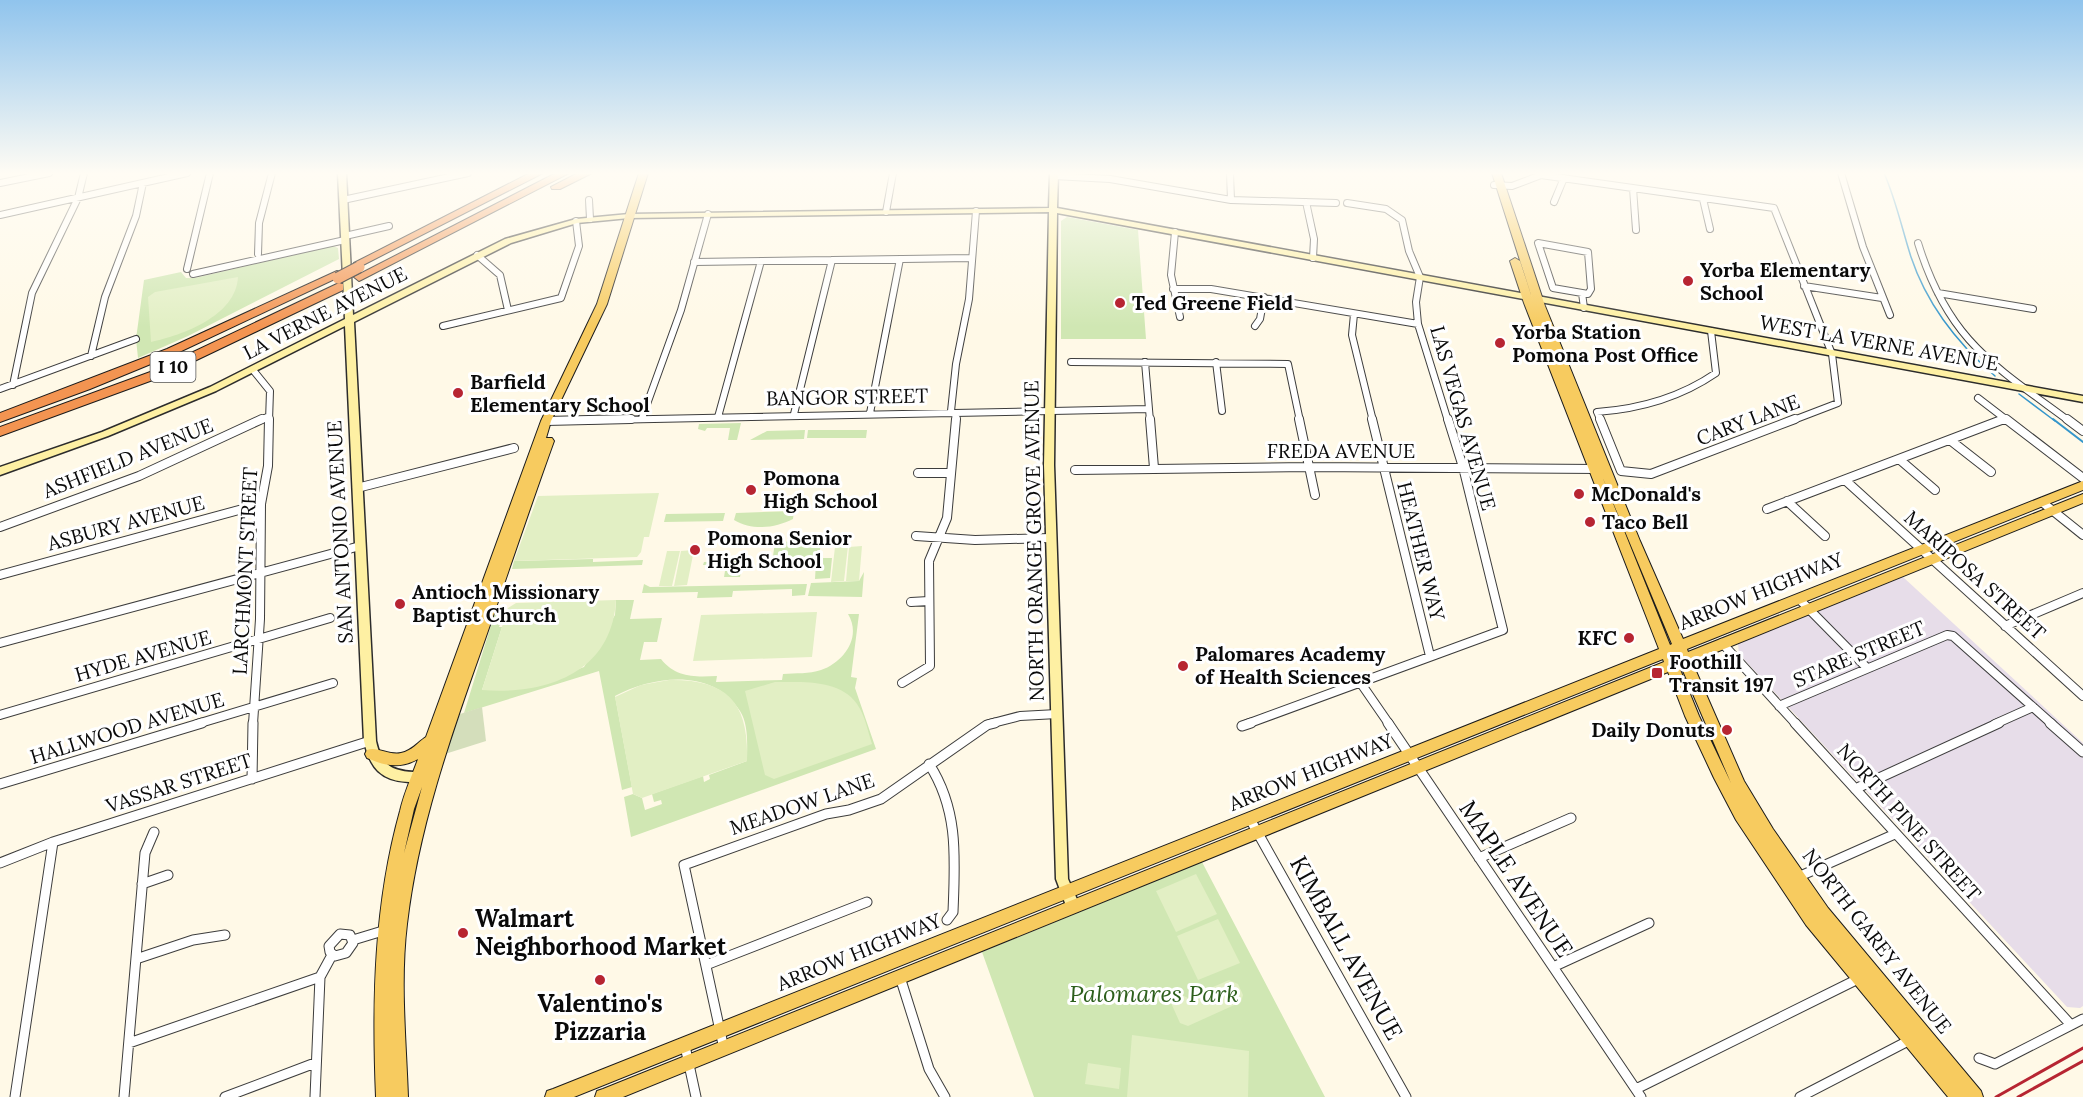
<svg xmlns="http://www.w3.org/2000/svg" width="2083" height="1097" viewBox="0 0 2083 1097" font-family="Lora,serif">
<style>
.industrial{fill:#e7dde9}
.green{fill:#d0e7b3}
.cemetery{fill:#d4debb}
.pitch{fill:#e2efc4}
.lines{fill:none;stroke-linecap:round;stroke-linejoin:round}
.stream-far1{stroke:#3596cb;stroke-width:1.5}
.stream{stroke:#3596cb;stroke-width:2}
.street-far2-casing{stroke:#3d3d3d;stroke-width:8}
.street-far1-casing{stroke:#3d3d3d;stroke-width:10}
.street-casing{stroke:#3d3d3d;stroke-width:11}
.secondary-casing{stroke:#2c2c2c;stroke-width:3}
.primary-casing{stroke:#1b1b1b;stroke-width:2}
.highway-casing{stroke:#1b1b1b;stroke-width:2}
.street-far2{stroke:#fff;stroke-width:6}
.street-far1{stroke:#fff;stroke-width:8}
.street{stroke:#fff;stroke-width:9}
.secondary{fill:#fef0a3;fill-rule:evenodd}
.primary{fill:#f7cb5f;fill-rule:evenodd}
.highway{fill:#f39451;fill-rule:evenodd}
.rail{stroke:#b72532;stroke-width:3}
.highway-bridge-casing{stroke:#1b1b1b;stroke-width:13;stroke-linecap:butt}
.highway-bridge{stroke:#f39451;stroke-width:11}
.poi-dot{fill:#b72532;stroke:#fff;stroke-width:2}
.labels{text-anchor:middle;stroke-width:6;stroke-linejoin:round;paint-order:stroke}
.shield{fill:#fff;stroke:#545454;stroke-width:1.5}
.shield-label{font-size:18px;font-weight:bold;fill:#0a0a0a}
.poi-label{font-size:20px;font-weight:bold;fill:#0a0a0a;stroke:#fff;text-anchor:start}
.street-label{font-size:20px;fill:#0a0a0a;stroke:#fff}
.near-street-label{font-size:24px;fill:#0a0a0a;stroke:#fff}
.near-poi-label{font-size:24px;font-weight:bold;fill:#0a0a0a;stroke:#fff;text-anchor:start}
.near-park-label{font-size:24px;font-style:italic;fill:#2d5f1c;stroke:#fff}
</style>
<rect width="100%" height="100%" fill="#fff9e7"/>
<!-- industrial -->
<path class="industrial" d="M1903 577 2083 743V1006L2080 1008 2067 1007 1739 654 1738 644Z"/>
<!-- green -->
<path class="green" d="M1067 217 1138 230 1146 339H1061V221Z
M333 246 338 248 339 259 188 336 138 358 136 339 144 280 181 272 186 278H195Z
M741 423 737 440H728L730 428H707L705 431 698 429 699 424Z
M805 430 804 439 750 440 767 431Z
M808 430H867L866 438H807Z
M794 511 793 519C775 528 753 531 734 520L736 513Z
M725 513 723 521 664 522 666 514Z
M821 541 819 558H832L830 578 815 579 816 562 772 563 775 542Z
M593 559V562L643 560 642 565 512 569 514 561Z
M743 561 740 577H724L726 565H703L704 562Z
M864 572 862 597 808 596 811 583 859 581Z
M644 584 650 587 807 584 805 595 792 596V589L733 591 732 597 697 598 698 592 642 593Z
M616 600H634L630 619 662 618 657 642H644L640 660 661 659C676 678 695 677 717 676L716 682 782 680 783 674C796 673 809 674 821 670 844 662 862 637 848 614H859L851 677 857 678 855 688 876 749 631 837 624 797 633 794 642 798 645 810 662 804 661 800 654 802 652 794 703 776 704 782 710 779 709 775 747 761C747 746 749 725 740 711 714 668 654 675 615 696L632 787 622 790 599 671 464 713 497 606H502L499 617H503L499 627H502L482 690 528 688 584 667 615 615Z
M1202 862 1325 1097H1034L982 952Z"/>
<!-- cemetery -->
<path class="cemetery" d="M482 707 486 741 445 754 460 714Z"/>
<!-- pitch -->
<path class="pitch" d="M238 277C236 316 183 335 151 342L148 297 155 292Z
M659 493 649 537H644L641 552 637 557 514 561 538 496Z
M848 546 844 581 831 582 835 547Z
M862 546 859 581H846L849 547Z
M694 550 687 585 674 586 681 551Z
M667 551H680L672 586H659Z
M616 600C612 673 546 695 482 690L508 608 516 603Z
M817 612 812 657 693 661 701 615Z
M669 680C728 679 749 703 747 761L642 798 633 794 615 697 641 685Z
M775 682C802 682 840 679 857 704 865 715 868 732 872 744L774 779 765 775 745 691Z
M1196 874 1217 914 1176 932 1156 891Z
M1218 919 1240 963 1198 980 1177 936Z
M1229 980 1238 984 1243 995 1241 1002 1188 1026 1180 1023 1167 994 1174 991 1188 998Z
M1132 1035 1249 1051 1248 1097H1127Z
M1088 1063 1121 1068 1119 1089 1085 1084Z"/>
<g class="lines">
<!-- stream-far1 -->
<path class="stream-far1" d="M1884 173C1896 200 1902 229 1911 257 1927 305 1957 343 1995 376
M2019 394 2055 421"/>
<!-- stream -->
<path class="stream" d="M2053 419 2083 442"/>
<!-- street-far2 casing -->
<g class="street-far2-casing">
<path id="street-far2" d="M1230 173 1231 200
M1841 173 1863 247 1890 315
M1054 176 1110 179 1231 200 1336 203
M0 183 49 173
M1494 185 1512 186 1541 175 1774 208 1832 354 1838 403 1791 421
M1633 188 1636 230
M1703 199 1710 229
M343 200 468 173
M589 200 590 219
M1306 202 1314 239 1313 258
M1554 202 1564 178
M1347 203 1386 209 1402 220 1409 251 1420 277 1416 302 1418 324 1448 421
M886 212 893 173
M0 215 187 173
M1175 232 1171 275 1180 317
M345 236 389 226
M1538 243 1588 252 1591 289 1588 294 1553 288Z
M1918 243C1948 340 1992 364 2069 421
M258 254 259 223 272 173
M477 255 500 275 508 310
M694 262 972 258
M187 269 210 173
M193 274 345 240
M1804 286 1882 298
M1173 289H1211L1418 324
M1582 293 1584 308
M1938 293 2033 309
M1354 314 1352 335 1373 421
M443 326 561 298 579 246 576 221
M1255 326 1260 319 1264 297
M91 356 105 297 136 216 143 183
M1071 362 1288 364 1300 421
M1145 362 1150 421
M1216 362 1222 411
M253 370 270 391 269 421
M13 385 32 293 78 198 84 173
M0 389 136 339
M1978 398 2008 421
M870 413 900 259
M794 414 832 260
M718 417 761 261
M642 418 681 310 708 214
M259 421 267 417
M556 421 1148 409
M956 421V416L951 411 956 364 969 299 976 211
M1601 421 1597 412C1639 409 1681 397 1716 373L1711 331
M2000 421 2005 419"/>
</g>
<!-- street-far1 casing -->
<g class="street-far1-casing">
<path id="street-far1" d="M1150 419 1154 468
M1299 419 1315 495
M1372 419 1430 656
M1600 419 1621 471 1651 474 1795 419
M2006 419 2083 478
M2067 419 2083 431
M546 421 631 419
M1950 440 1991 472
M1899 459 1935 490
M1075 470 1308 467 1599 469
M918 473H951
M1845 480 2083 696
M357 488 514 448
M1787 501 1825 536
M2042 502 2083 535
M1767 509 2004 419
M0 527 139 476 262 419
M916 536 975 540 1050 538
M0 575 261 504
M1799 599 1867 668
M911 602 929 601
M2005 626 2083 593
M0 643 360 546
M1722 643 1796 724
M1360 682 1389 724
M902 683 930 666 929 561 947 518 956 419
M1779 706 1947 635 1953 636 2052 724
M0 715 330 618
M197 724 333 683
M253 724 260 619 261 504 268 466 269 419
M989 724 1020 716 1057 714
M1247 724 1503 630 1463 467 1448 419
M1995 724 2033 707"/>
</g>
<!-- street casing -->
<g class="street-casing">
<path id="street" d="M1388 723 1641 1097
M1795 723 2071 1025
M2050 723 2083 752
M1242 726 1251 723
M929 764C959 810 955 859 953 912L947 920
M252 779 253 723
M0 784 202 723
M1855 789 1999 723
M1250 819 1406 1097
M1479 858 1571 818
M0 863 53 842 370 741
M1798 877 1895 834
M142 884 168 875
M340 934 350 935 353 943 346 953 335 956 330 952 329 946Z
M353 940 386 930
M136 959 193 940 225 935
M706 965 867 902
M1553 967 1649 923
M900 977 929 1069 945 1097
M129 1043 320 977 332 955
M685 1046 696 1097
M724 1049 684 865 826 814 849 810 881 799 987 725 995 723
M1979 1058 1995 1064 2083 1019
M1636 1089 1858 979
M15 1097 53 842
M124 1097 145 853 154 832
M225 1097 315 1063
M315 1097 320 977
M1800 1097 1910 1040"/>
</g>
<!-- secondary casing -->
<g class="secondary-casing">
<path id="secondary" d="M338 173H346L353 315 505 239 576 219 629 214 1049 208 1050 173H1058L1057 208 2083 396V402L1057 213 1054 465 1068 879 1080 906 1078 911 1073 912 1068 911 1056 879 1044 465 1049 212 629 218 577 223 511 243 354 322 376 741C381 764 390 771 414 772 419 772 423 771 428 773L430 777 428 781C422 783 416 783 409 782 381 781 370 768 364 741L345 326 216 391 108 436 0 475V467L102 432 210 387 345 319Z"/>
</g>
<!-- primary casing -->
<g class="primary-casing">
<path id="primary" d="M639 173H648L607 304 551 421 546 438H552L554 441C529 510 506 579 482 648 450 738 418 829 407 924 400 981 406 1040 408 1097H376C372 1001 374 904 400 811 404 793 412 776 418 759 400 769 385 766 367 758L365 754 367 750C377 746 389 756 401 753 412 751 418 742 426 737L541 421 597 304ZM422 787 404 853 414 809Z
M1492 173H1501L1545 306 1640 541 1683 639 2083 481V490L1687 649 1688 652 2083 494V503L1692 662 1744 781 1773 829 1828 908 1981 1091 1983 1097H1948L1806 925 1736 820 1714 778 1685 716 1668 672 623 1097H595L597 1091 603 1089 1664 662 1663 659 574 1097H545L547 1091 553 1089 1659 649 1524 303 1510 261 1515 258 1520 261 1534 304ZM1602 476 1672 644 1670 645ZM1681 666 1731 783 1699 716 1679 667Z"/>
</g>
<!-- highway casing -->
<g class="highway-casing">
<path id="highway" d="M530 173H543L363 265H355L354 263Z
M556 173H569L363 279 359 281 354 277Z
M578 173H592L560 189H552L551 187Z
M337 271 341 272V276L175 354 90 389 0 422V413L167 349Z
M339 283 343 284V290L161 377 0 436V427L153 371Z"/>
</g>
<!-- street-far2 -->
<use href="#street-far2" class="street-far2"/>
<!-- street-far1 -->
<use href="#street-far1" class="street-far1"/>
<!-- street -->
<use href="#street" class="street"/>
<!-- secondary -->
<use href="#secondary" class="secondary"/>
<!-- primary -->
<use href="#primary" class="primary"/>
<!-- highway -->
<use href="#highway" class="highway"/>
<!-- rail -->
<path class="rail" d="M1996 1097 2083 1048
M2018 1097 2083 1061"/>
<!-- highway-bridge casing -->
<g class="highway-bridge-casing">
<path id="highway-bridge" d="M338 278 359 267"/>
</g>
<!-- highway-bridge -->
<use href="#highway-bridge" class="highway-bridge"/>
</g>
<!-- sky -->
<linearGradient id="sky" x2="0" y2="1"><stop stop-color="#90c4ed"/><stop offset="0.53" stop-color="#fffcf4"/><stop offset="1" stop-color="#fffcf4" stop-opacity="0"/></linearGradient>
<rect width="2083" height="327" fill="url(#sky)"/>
<!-- markers -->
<g class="poi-dot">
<circle cx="1688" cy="281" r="6"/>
<circle cx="1120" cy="303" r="6"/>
<circle cx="1500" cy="343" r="6"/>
<circle cx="458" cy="393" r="6"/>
<circle cx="751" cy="490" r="6"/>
<circle cx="1579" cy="494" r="6"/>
<circle cx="1590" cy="522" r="6"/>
<circle cx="695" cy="550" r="6"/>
<circle cx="400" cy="604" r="6"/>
<circle cx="1629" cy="638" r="6"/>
<circle cx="1183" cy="666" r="6"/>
<rect x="1651" y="667" width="12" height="12" rx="3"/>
<circle cx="1727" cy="730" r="6"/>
<circle cx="463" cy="933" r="6"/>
<circle cx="600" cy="980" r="6"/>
</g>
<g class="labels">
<!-- shield labels -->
<rect class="shield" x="150.5" y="352" width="45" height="30" rx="4.5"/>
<g class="shield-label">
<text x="173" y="373">I 10</text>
</g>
<!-- poi labels -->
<g class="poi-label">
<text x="1700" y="277">Yorba Elementary<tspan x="1700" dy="23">School</tspan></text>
<text x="1132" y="310">Ted Greene Field</text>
<text x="1512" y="339">Yorba Station<tspan x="1512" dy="23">Pomona Post Office</tspan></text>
<text x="470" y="389">Barfield<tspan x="470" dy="23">Elementary School</tspan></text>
<text x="763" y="485">Pomona<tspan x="763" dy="23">High School</tspan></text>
<text x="1591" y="501">McDonald's</text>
<text x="1602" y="529">Taco Bell</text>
<text x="707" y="545">Pomona Senior<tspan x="707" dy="23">High School</tspan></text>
<text x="412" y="599">Antioch Missionary<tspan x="412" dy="23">Baptist Church</tspan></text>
<text x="1617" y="645" text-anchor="end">KFC</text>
<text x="1195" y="661">Palomares Academy<tspan x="1195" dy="23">of Health Sciences</tspan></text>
<text x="1669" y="669">Foothill<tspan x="1669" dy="23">Transit 197</tspan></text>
<text x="1715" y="737" text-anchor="end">Daily Donuts</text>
</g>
<!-- street labels -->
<g class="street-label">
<text transform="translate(325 313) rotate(-27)" y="7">LA VERNE AVENUE</text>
<text transform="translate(1879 343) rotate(10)" y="7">WEST LA VERNE AVENUE</text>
<text transform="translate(847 397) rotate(-1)" y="7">BANGOR STREET</text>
<text transform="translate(1463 418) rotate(74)" y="7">LAS VEGAS AVENUE</text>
<text transform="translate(1748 420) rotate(-21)" y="7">CARY LANE</text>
<text x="1341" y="458">FREDA AVENUE</text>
<text transform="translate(128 458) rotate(-22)" y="7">ASHFIELD AVENUE</text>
<text transform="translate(126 523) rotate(-15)" y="7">ASBURY AVENUE</text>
<text transform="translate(340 532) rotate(-93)" y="7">SAN ANTONIO AVENUE</text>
<text transform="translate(1034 541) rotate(-91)" y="7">NORTH ORANGE GROVE AVENUE</text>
<text transform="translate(1421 551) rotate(76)" y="7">HEATHER WAY</text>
<text transform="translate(245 571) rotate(-87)" y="7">LARCHMONT STREET</text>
<text transform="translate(1975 575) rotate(42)" y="7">MARIPOSA STREET</text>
<text transform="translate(1761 591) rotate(-22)" y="7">ARROW HIGHWAY</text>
<text transform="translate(1859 654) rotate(-23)" y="7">STARE STREET</text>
<text transform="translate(143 656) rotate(-16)" y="7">HYDE AVENUE</text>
<text transform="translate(127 728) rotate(-17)" y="7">HALLWOOD AVENUE</text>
<text transform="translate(1311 772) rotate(-22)" y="7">ARROW HIGHWAY</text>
<text transform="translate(179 783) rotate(-18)" y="7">VASSAR STREET</text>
<text transform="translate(802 804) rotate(-19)" y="7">MEADOW LANE</text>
<text transform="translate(1909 822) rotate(48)" y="7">NORTH PINE STREET</text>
<text transform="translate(1877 941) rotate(52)" y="7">NORTH GAREY AVENUE</text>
<text transform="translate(859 952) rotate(-22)" y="7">ARROW HIGHWAY</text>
</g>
<!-- near-street labels -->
<g class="near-street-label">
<text transform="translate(1516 879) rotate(56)" y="8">MAPLE AVENUE</text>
<text transform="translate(1346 948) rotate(61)" y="8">KIMBALL AVENUE</text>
</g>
<!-- near-poi labels -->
<g class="near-poi-label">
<text x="475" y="927">Walmart<tspan x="475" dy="28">Neighborhood Market</tspan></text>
<text x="600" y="1012" text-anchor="middle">Valentino's<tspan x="600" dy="28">Pizzaria</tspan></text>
</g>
<!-- near-park labels -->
<g class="near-park-label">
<text x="1154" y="1002">Palomares Park</text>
</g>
</g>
</svg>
